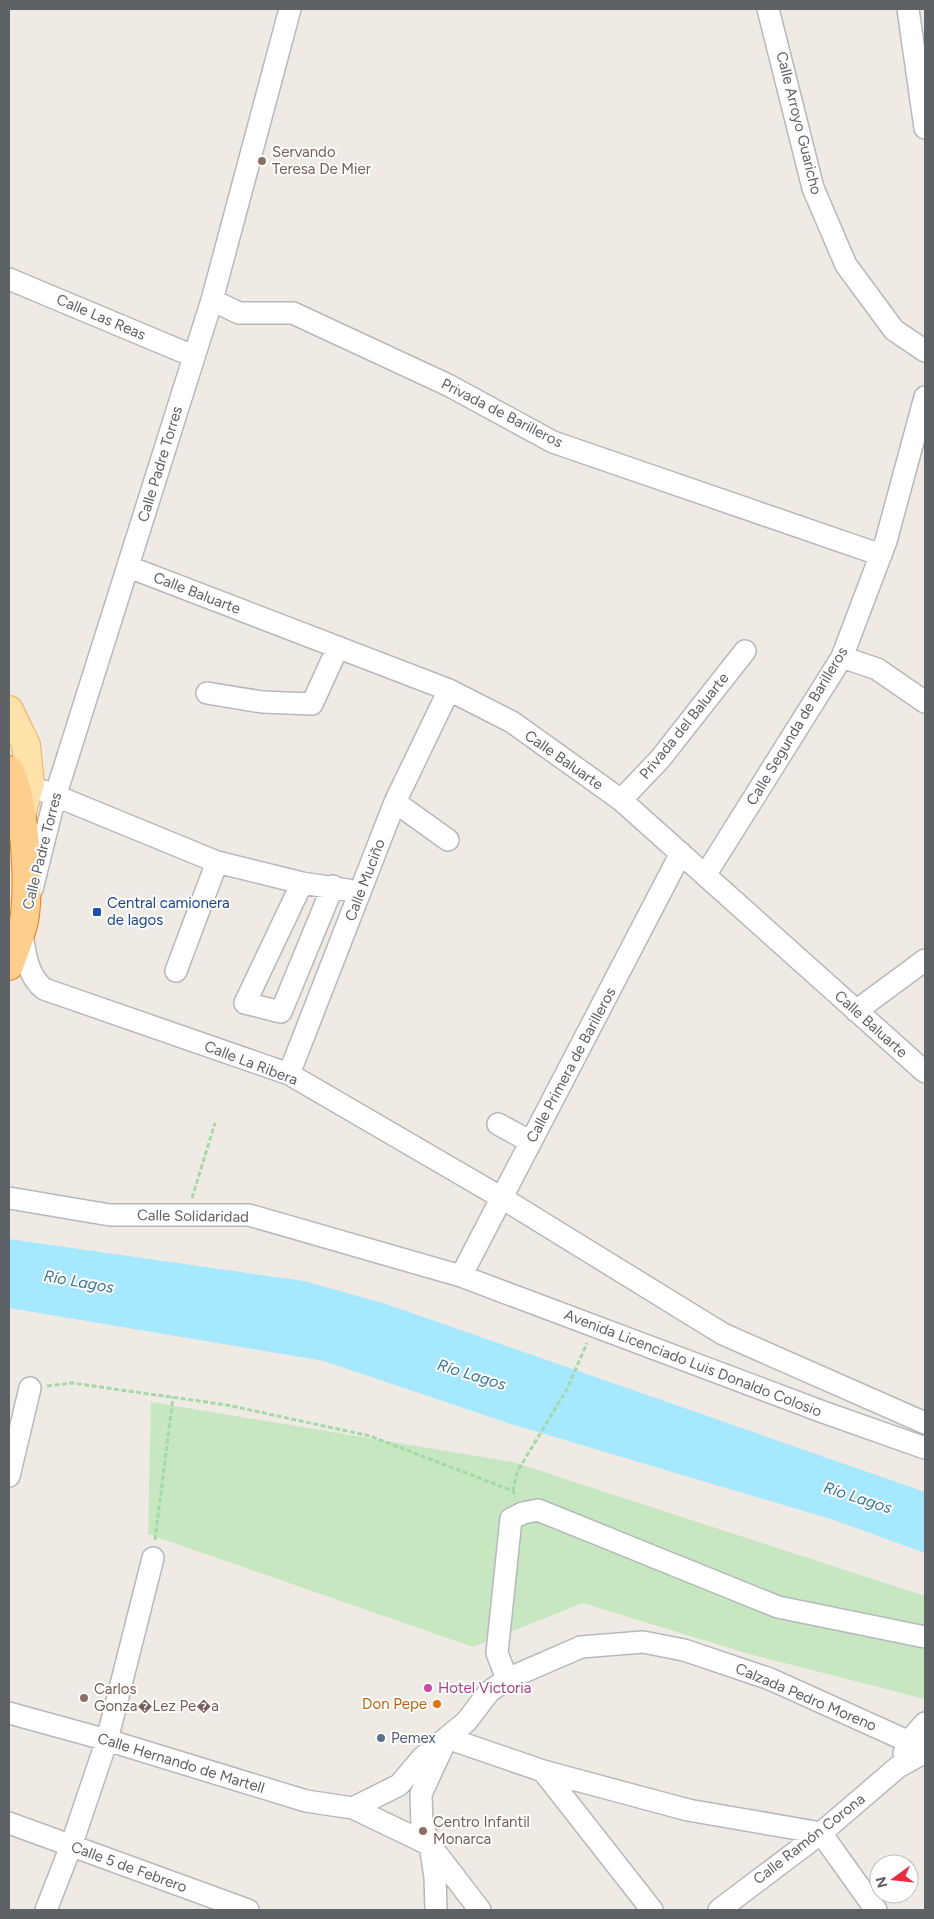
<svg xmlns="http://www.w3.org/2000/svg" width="934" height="1919" viewBox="0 0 934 1919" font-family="Figtree,sans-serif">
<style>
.green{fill:#c7e7c0}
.water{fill:#a5e8ff}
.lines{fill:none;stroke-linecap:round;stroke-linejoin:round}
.minor-casing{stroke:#b5b8bc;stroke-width:24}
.major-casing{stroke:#f5ac58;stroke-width:30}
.highway-casing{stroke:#f47b00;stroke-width:30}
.path{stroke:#a3d9a7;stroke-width:3;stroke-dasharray:5 2.5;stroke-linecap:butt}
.minor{stroke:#fff;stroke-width:21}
.major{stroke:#ffe2aa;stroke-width:28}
.highway{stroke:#ffcd8c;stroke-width:28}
.education-dot{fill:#8d6e63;stroke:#fff;stroke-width:2}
.transit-dot{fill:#1a4fb4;stroke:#fff;stroke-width:2}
.hotel-dot{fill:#d1479c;stroke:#fff;stroke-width:2}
.food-dot{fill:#e8710a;stroke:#fff;stroke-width:2}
.service-dot{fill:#5c6f8a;stroke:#fff;stroke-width:2}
.labels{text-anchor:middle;stroke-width:4;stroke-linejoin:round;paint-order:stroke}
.street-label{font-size:15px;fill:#5c6265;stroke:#fff}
.education-label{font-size:15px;fill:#785e54;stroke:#fff;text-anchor:start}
.transit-label{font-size:15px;fill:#164399;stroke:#fff;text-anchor:start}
.hotel-label{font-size:15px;fill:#b23c85;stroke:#fff;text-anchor:start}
.food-label{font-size:15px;fill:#c56008;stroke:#fff;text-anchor:end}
.service-label{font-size:15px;fill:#4e5e75;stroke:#fff;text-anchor:start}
.water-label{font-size:16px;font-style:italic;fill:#367899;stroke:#fff}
</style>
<rect width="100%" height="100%" fill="#efebe4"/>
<!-- green -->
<path class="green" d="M151 1402 513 1462 925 1596V1699L749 1654 583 1603 473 1647 148 1534Z"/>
<!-- water -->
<path class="water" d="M9 1239 304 1281 386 1304 925 1492V1553L834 1520 511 1424 324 1361 9 1308Z"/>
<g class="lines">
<!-- minor casing -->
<g class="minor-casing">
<path id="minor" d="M768 9 813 188 846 265 894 330 925 351
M908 9 925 128
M9 279 193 356
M212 300 239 313H293L448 385 553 442 881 555
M129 567 449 690 512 722 621 800 925 1072
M842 657 877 669 925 702
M207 693 262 702 312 704 338 647
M44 791 217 862 302 883
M621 800 660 759 745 651
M395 802 448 840
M706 874 842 657 886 541 925 397
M333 886 281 1012 245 1003 302 883 348 890
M32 889 55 797 212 300 290 9
M21 929C25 951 26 974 44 989L289 1074 502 1198 723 1334 925 1423
M176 971 217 862
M856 1011 925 960
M289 1074 395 802 449 690
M498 1124 531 1142
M9 1198 110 1215H249L461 1276 823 1412 925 1448
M461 1276 681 853
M9 1476 30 1388
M507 1679 497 1653 511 1519 523 1513 538 1510 778 1607 925 1637
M9 1713 107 1740 306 1801 353 1808 430 1845 480 1910
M447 1738 543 1771 688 1810 821 1833 876 1910
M904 1753 909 1741 925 1723
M543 1771 652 1910
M353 1808 399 1785 422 1758 466 1722 489 1692 507 1679 581 1647 643 1642 684 1650 770 1679 925 1749
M9 1823 248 1910
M46 1910 71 1846 107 1740 153 1558
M436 1910 435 1877 430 1845 422 1825 421 1794 446 1740
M719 1910 821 1833 898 1767 925 1752"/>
</g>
<!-- major casing -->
<g class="major-casing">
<path id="major" d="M9 710 26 745 30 783 20 819 17 817"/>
</g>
<!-- highway casing -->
<g class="highway-casing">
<path id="highway" d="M9 770C25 801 29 880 25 915 23 932 14 950 9 966"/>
</g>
<!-- path -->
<path class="path" d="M192 1198 215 1123
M47 1386 72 1383 227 1405 370 1436 513 1491 516 1497
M513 1491 517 1472 567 1389 587 1343
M155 1540 173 1397"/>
<!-- minor -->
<use href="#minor" class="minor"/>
<!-- major -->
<use href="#major" class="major"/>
<!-- highway -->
<use href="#highway" class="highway"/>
</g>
<!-- markers -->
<g class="education-dot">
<circle cx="262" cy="161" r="5"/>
<circle cx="84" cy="1698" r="5"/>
<circle cx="423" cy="1831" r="5"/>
</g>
<rect class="transit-dot" x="92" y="907" width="10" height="10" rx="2.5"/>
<circle class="hotel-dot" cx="428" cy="1688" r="5"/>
<circle class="food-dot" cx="437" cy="1704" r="5"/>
<circle class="service-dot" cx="381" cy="1738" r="5"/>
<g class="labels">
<!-- street labels -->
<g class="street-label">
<text transform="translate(799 123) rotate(76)" y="5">Calle Arroyo Guaricho</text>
<text transform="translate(101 317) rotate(23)" y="5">Calle Las Reas</text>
<text transform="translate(502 413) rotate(27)" y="5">Privada de Barilleros</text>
<text transform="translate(160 464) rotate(-73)" y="5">Calle Padre Torres</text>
<text transform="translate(197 593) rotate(21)" y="5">Calle Baluarte</text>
<text transform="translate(684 726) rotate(-51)" y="5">Privada del Baluarte</text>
<text transform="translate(797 726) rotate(-59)" y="5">Calle Segunda de Barilleros</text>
<text transform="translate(564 760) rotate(35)" y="5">Calle Baluarte</text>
<text transform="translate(42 851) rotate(-76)" y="5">Calle Padre Torres</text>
<text transform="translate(365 880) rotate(-69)" y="5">Calle Muciño</text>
<text transform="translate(871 1024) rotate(42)" y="5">Calle Baluarte</text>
<text transform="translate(251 1063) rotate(21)" y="5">Calle La Ribera</text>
<text transform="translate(571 1065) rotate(-62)" y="5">Calle Primera de Barilleros</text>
<text transform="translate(193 1216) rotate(1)" y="5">Calle Solidaridad</text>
<text transform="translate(693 1363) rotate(21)" y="5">Avenida Licenciado Luis Donaldo Colosio</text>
<text transform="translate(806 1697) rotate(23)" y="5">Calzada Pedro Moreno</text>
<text transform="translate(181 1763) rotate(17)" y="5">Calle Hernando de Martell</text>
<text transform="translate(809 1839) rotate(-38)" y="5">Calle Ramón Corona</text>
<text transform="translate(129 1867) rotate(20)" y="5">Calle 5 de Febrero</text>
</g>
<!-- education labels -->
<g class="education-label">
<text x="272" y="157">Servando<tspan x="272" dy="17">Teresa De Mier</tspan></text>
<text x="94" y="1694">Carlos<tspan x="94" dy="17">Gonza�Lez Pe�a</tspan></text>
<text x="433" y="1827">Centro Infantil<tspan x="433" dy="17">Monarca</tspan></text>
</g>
<!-- transit labels -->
<g class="transit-label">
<text x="107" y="908">Central camionera<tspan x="107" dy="17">de lagos</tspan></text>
</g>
<!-- hotel labels -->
<g class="hotel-label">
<text x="438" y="1693">Hotel Victoria</text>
</g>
<!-- food labels -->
<g class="food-label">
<text x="427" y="1709">Don Pepe</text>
</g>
<!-- service labels -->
<g class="service-label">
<text x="391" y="1743">Pemex</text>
</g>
<!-- water labels -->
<g class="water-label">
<text transform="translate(79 1281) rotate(10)" y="6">Río Lagos</text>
<text transform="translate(472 1374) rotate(17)" y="6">Río Lagos</text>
<text transform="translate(858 1497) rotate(18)" y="6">Río Lagos</text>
</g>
</g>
<!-- border -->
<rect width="934" height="1919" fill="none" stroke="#5c6265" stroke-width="20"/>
<!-- north arrow -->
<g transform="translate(894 1879) rotate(255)"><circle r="24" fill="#ffffff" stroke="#bec0c1"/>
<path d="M0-4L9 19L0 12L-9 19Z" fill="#ed2c40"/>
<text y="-8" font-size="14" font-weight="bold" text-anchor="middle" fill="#5c6265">N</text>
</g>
</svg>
